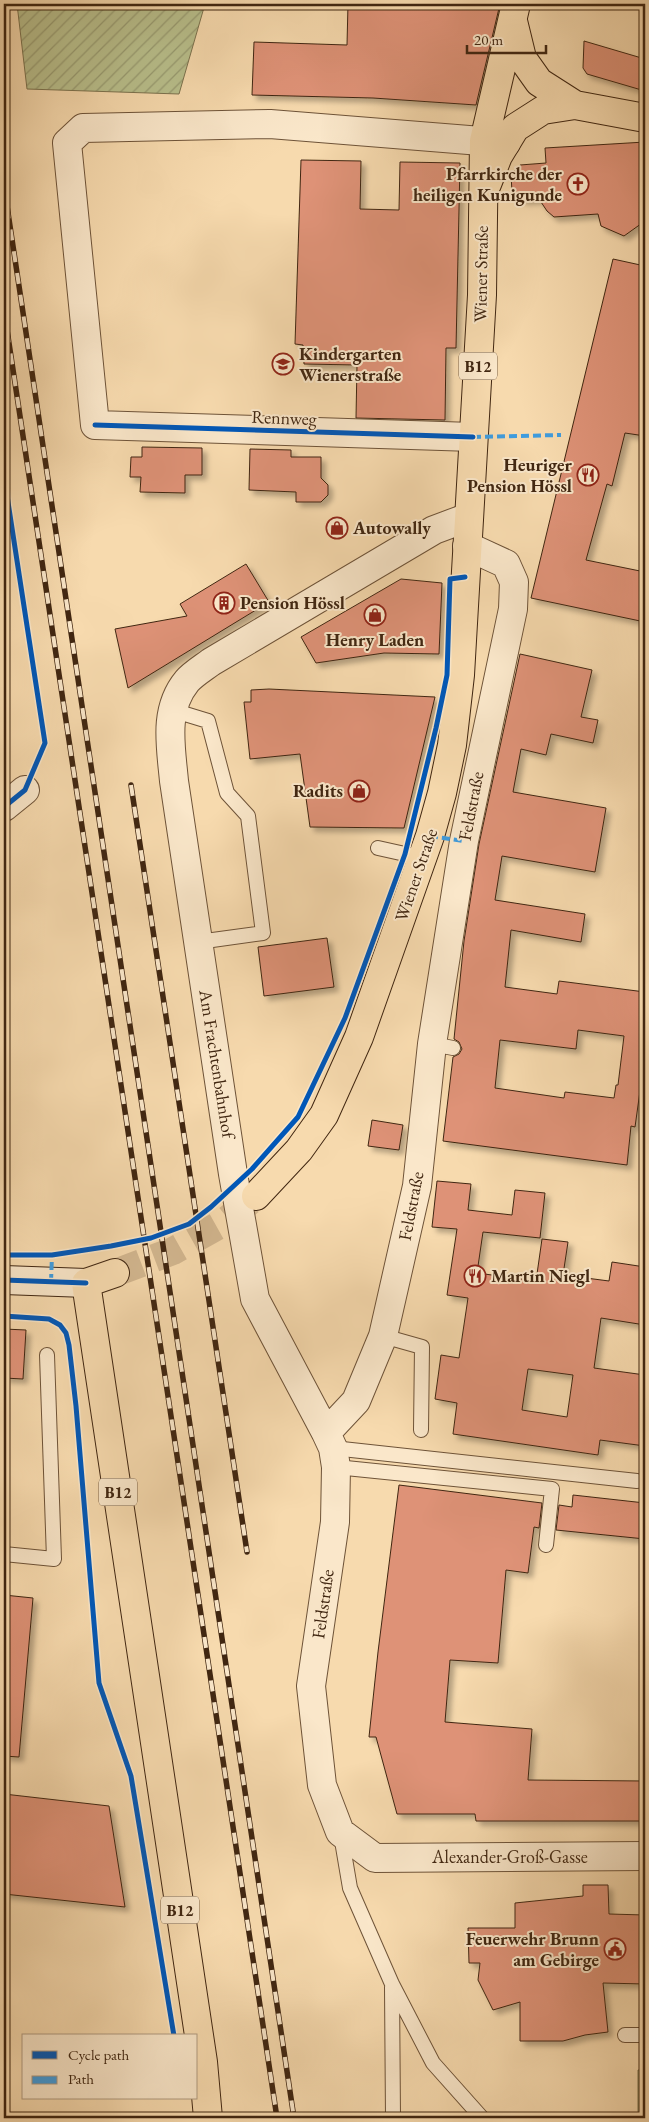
<svg xmlns="http://www.w3.org/2000/svg" width="649" height="2122" viewBox="0 0 649 2122" font-family="'EB Garamond',serif">
<style>
.garden{fill:url(#garden-furrows);stroke:#7c734f}
.pitch{fill:#b9c08d;stroke:#7c734f}
.building{fill:#de9277;stroke:#402611;fill-rule:evenodd;filter:url(#shadow)}
.lines{fill:none;stroke-linecap:round;stroke-linejoin:round}
.primary-tunnel{stroke:#d2b68f;stroke-width:28;stroke-dasharray:28 14;stroke-linecap:butt}
.service-casing{stroke:#6e5338;stroke-width:16}
.minor-casing{stroke:#6e5338;stroke-width:30}
.secondary-casing{stroke:#402611;stroke-width:30}
.primary-casing{stroke:#402611;stroke-width:30}
.service{stroke:#fae7ca;stroke-width:14}
.minor{stroke:#fae7ca;stroke-width:28}
.secondary{stroke:#fae7ca;stroke-width:28}
.primary{stroke:#f7daae;stroke-width:28}
.rail-casing{stroke:#402611;stroke-width:5.5}
.rail{stroke:#fae7ca;stroke-width:4;stroke-dasharray:11;stroke-linecap:butt}
.quiet{stroke:#3f9cde;stroke-width:4;stroke-dasharray:8 4;stroke-linecap:butt}
.cycleway-casing{stroke:#fae7ca;stroke-width:8}
.cycleway{stroke:#0057b8;stroke-width:5}
.labels{text-anchor:middle;stroke-width:4;stroke-linejoin:round;paint-order:stroke}
.shield{fill:#fae7ca;stroke:#786048;stroke-width:1}
.shield-label{font-size:16px;font-weight:bold;fill:#402611}
.poi-label{font-size:18px;font-weight:bold;fill:#402611;stroke:#fae7ca;text-anchor:end}
.street-label{font-size:18px;fill:#402611;stroke:#fae7ca}
</style>
<defs>
<pattern id="garden-furrows" width="10" height="10" patternUnits="userSpaceOnUse" patternTransform="scale(1.25)"><rect width="10" height="10" fill="#b9c08d"/><path d="M-1 1l2-2M0 10L10 0M9 11l2-2" fill="none" stroke="#989c72"/></pattern>
<filter id="shadow"><feDropShadow dx="4.5" dy="4.5" stdDeviation="2.5" flood-color="#0004"/></filter>
</defs>
<rect width="100%" height="100%" fill="#f7daae"/>
<filter id="stains"><feTurbulence type="fractalNoise" baseFrequency=".004" numOctaves="4"/><feColorMatrix values="0 0 0 0 .2 0 0 0 0 .09 0 0 0 0 .02 0 0 0 .5 -.17"/></filter>
<radialGradient id="worn" r=".72"><stop offset=".6" stop-color="#630" stop-opacity="0"/><stop offset="1" stop-color="#630" stop-opacity=".3"/></radialGradient>
<!-- garden -->
<path class="garden" d="M17 4H205L179 94 27 89Z"/>
<!-- pitch -->
<path class="pitch" d="M638 2070H645V2118H638Z"/>
<!-- building -->
<path class="building" d="M348 4H500L476 105 373 98 252 95 254 42 347 45Z
M584 41 645 59V91L587 74 583 68Z
M645 142V221L624 236 601 226 598 214 554 217 547 211 539 199 523 200 512 192 511 175 520 165 546 163 545 148Z
M301 160 361 161 360 209 399 210 400 162 460 163 456 348H446L445 420 356 418 357 365 304 364 303 345 295 344Z
M613 259 645 266V436L625 433 612 486 607 484 586 560 645 572V622L531 598Z
M142 447 202 448V475H185V493L140 492 141 477H130L131 457H142Z
M250 449 291 450V457H321V478L328 485V495L321 502H296V492L249 490Z
M246 564 269 602 128 688 115 629 187 616 180 604Z
M401 579 442 583 439 654 384 653 316 663 301 637Z
M520 654 592 670 581 717 598 720 593 743 551 734 546 755 521 749 513 792 606 808 595 872 502 856 495 900 585 914 581 942 511 930 505 987 557 994 559 981 645 992V1055L635 1127 631 1126 627 1165 443 1141 453 1057 459 1054 462 1049 459 1042 454 1039 464 941 479 844ZM578 1030 624 1036 618 1085H616L614 1098 565 1092 564 1098 495 1088 500 1040 576 1049Z
M269 689 435 697 404 828 310 827 300 754 250 759 244 702H251V690Z
M327 938 334 987 264 996 258 947Z
M372 1120 403 1125 399 1150 368 1146Z
M437 1181 471 1184 468 1210 512 1215 515 1190 545 1193 540 1238 483 1232 477 1273 536 1281 542 1239 568 1242 563 1275 609 1281 612 1262 645 1267V1325L601 1318 594 1368 645 1375V1446L600 1440 598 1455 453 1434 457 1403 435 1399 441 1355 459 1358 468 1298 447 1295 457 1229 432 1227ZM528 1369 573 1375 567 1417 522 1410Z
M4 1329 26 1330 23 1379 4 1378Z
M399 1485 542 1503 539 1528 534 1527 528 1573 506 1570 498 1663 450 1660 445 1722 532 1729 528 1780 645 1781V1821H476L475 1814H397L376 1737H369L378 1652Z
M573 1495 645 1503V1539L556 1530 559 1505 572 1507Z
M4 1595 33 1598 19 1757 4 1756Z
M4 1794 109 1806 125 1907 4 1894Z
M583 1885H608L609 1914 645 1915V1984L603 1983 608 2032 585 2035 563 2041H520V2002L493 2010 478 1980 480 1963H469L468 1928H515V1903L583 1896Z"/>
<g class="lines">
<!-- primary-tunnel -->
<path class="primary-tunnel" d="M115 1273 173 1251 223 1223 255 1197"/>
<!-- service casing -->
<g class="service-casing">
<path id="service" d="M172 710 208 721 227 793 248 816 263 933 198 942
M378 848 423 858
M432 1044 453 1048
M383 1336 422 1347 421 1430
M333 1448 637 1481
M336 1467 552 1489 546 1545
M4 1554 54 1559 47 1355
M341 1835 350 1888 392 1984 433 2063 482 2118
M392 1987 393 2118
M625 2035H645"/>
</g>
<!-- minor casing -->
<g class="minor-casing">
<path id="minor" d="M473 437 95 425 67 143 83 128 270 124 506 143
M469 517 434 530 211 662C203 668 193 674 187 681 163 710 171 747 174 781L233 1174 255 1299 326 1433 333 1448 336 1467 335 1522 311 1686 322 1785 340 1832 375 1858 645 1856
M4 807 25 790
M326 1433 356 1401 383 1336 417 1186 432 1044 464 841 513 609 514 582 506 564 467 546"/>
</g>
<!-- secondary casing -->
<g class="secondary-casing">
<path id="secondary" d="M4 1280 86 1283"/>
</g>
<!-- primary casing -->
<g class="primary-casing">
<path id="primary" d="M513 21 522 58 539 82 575 105
M487 184 498 156 515 128 543 110 575 105 645 118
M256 1196 299 1150 324 1115 359 1037 430 836 442 793 452 745 460 675 482 295 484 141 516 4
M115 1273 86 1283 203 2062 208 2118"/>
</g>
<!-- service -->
<use href="#service" class="service"/>
<!-- minor -->
<use href="#minor" class="minor"/>
<!-- secondary -->
<use href="#secondary" class="secondary"/>
<!-- primary -->
<use href="#primary" class="primary"/>
<!-- rail casing -->
<g class="rail-casing">
<path id="rail" d="M4 186 294 2118
M4 310 277 2118
M131 785 247 1552"/>
</g>
<!-- rail -->
<use href="#rail" class="rail"/>
<!-- quiet -->
<path class="quiet" d="M473 437 561 435
M430 836 464 841
M51 1282 52 1255"/>
<!-- cycleway casing -->
<g class="cycleway-casing">
<path id="cycleway" d="M95 425 473 437
M4 476 45 743 25 790 4 807
M4 1255H52L111 1246 151 1238 189 1224 211 1207 252 1169 298 1117 345 1018 405 854 436 728 447 675 450 579 465 577
M4 1280 86 1283
M4 1316 49 1319 60 1325 66 1333 69 1345 76 1406 99 1683 131 1776 174 2036"/>
</g>
<!-- cycleway -->
<use href="#cycleway" class="cycleway"/>
</g>
<!-- icons -->
<defs>
<g id="church-ring" transform="scale(1.125)"><circle r="9.5" fill="#fae7ca" stroke="#8f2418" stroke-width="1.5"/><path d="M-1.2-6h2.4v3.5h3.3v2.4h-3.3V6h-2.4V-.1h-3.3v-2.4h3.3Z" fill="#8f2418"/></g>
<g id="school-ring" transform="scale(1.125)"><circle r="9.5" fill="#fae7ca" stroke="#8f2418" stroke-width="1.5"/><path d="M0-5L7-2L0 1L-7-2ZM-4 1L0 2.5L4 1V4Q0 6-4 4Z" fill="#8f2418"/></g>
<g id="restaurant-ring" transform="scale(1.125)"><circle r="9.5" fill="#fae7ca" stroke="#8f2418" stroke-width="1.5"/><path d="M-5-6h1v4h1v-4h1v4h1v-4h1v5L-1.5 .5V6h-2V.5L-5-1ZM5-6V6H3V1.5H1.5Q1.5-4 5-6Z" fill="#8f2418"/></g>
<g id="shop-ring" transform="scale(1.125)"><circle r="9.5" fill="#fae7ca" stroke="#8f2418" stroke-width="1.5"/><path d="M-5-2.5h2.3a2.7 3.5 0 0 1 5.4 0H5L5.5 6h-11ZM-1.5-2.5h3a1.5 2.3 0 0 0-3 0Z" fill="#8f2418"/></g>
<g id="building-ring" transform="scale(1.125)"><circle r="9.5" fill="#fae7ca" stroke="#8f2418" stroke-width="1.5"/><path d="M-4-6H4V6H1V3H-1V6H-4ZM-2.5-4.3h1.7v1.8h-1.7ZM.8-4.3h1.7v1.8H.8ZM-2.5-1h1.7V.8h-1.7ZM.8-1h1.7V.8H.8Z" fill="#8f2418"/></g>
<g id="civic-ring" transform="scale(1.125)"><circle r="9.5" fill="#fae7ca" stroke="#8f2418" stroke-width="1.5"/><path d="M-.6-6.5H3V-4.5H.6V-3L4-1V1h2V6H-6V1h2V-1L-.6-3ZM-1.2 2.5V6h2.4V2.5Z" fill="#8f2418"/></g>
</defs>
<g fill-rule="evenodd">
<use href="#church-ring" x="578" y="184"/>
<use href="#school-ring" x="283" y="364"/>
<use href="#restaurant-ring" x="588" y="475"/>
<use href="#shop-ring" x="337" y="528"/>
<use href="#building-ring" x="224" y="603"/>
<use href="#shop-ring" x="375" y="615"/>
<use href="#shop-ring" x="359" y="791"/>
<use href="#restaurant-ring" x="475" y="1276"/>
<use href="#civic-ring" x="615" y="1949"/>
</g>
<g class="labels">
<!-- shield labels -->
<g class="shield">
<rect x="459" y="352.5" width="38" height="27" rx="4"/>
<rect x="99" y="1478.5" width="38" height="27" rx="4"/>
<rect x="161" y="1896.5" width="38" height="27" rx="4"/>
</g>
<g class="shield-label">
<text x="478" y="372">B12</text>
<text x="118" y="1498">B12</text>
<text x="180" y="1916">B12</text>
</g>
<!-- poi labels -->
<g class="poi-label">
<text x="562" y="180">Pfarrkirche der<tspan x="562" dy="21">heiligen Kunigunde</tspan></text>
<text x="299" y="360" text-anchor="start">Kindergarten<tspan x="299" dy="21">Wienerstraße</tspan></text>
<text x="572" y="471">Heuriger<tspan x="572" dy="21">Pension Hössl</tspan></text>
<text x="353" y="534" text-anchor="start">Autowally</text>
<text x="240" y="609" text-anchor="start">Pension Hössl</text>
<text x="375" y="646" text-anchor="middle">Henry Laden</text>
<text x="343" y="797">Radits</text>
<text x="491" y="1282" text-anchor="start">Martin Niegl</text>
<text x="599" y="1945">Feuerwehr Brunn<tspan x="599" dy="21">am Gebirge</tspan></text>
</g>
<!-- street labels -->
<g class="street-label">
<text transform="translate(481 274) rotate(-89)" y="6">Wiener Straße</text>
<text transform="translate(284 418) rotate(2)" y="6">Rennweg</text>
<text transform="translate(471 806) rotate(-79)" y="6">Feldstraße</text>
<text transform="translate(416 875) rotate(-71)" y="6">Wiener Straße</text>
<text transform="translate(217 1064) rotate(81)" y="6">Am Frachtenbahnhof</text>
<text transform="translate(411 1206) rotate(-79)" y="6">Feldstraße</text>
<text transform="translate(323 1604) rotate(-82)" y="6">Feldstraße</text>
<text x="510" y="1863">Alexander-Groß-Gasse</text>
</g>
</g>
<!-- margin -->
<rect width="649" height="2122" fill="none" stroke="#f7daae" stroke-width="20"/>
<rect x="5" y="5" width="639" height="2112" fill="none" stroke="#402611" stroke-width="2.5"/>
<rect x="10" y="10" width="629" height="2102" fill="none" stroke="#402611"/>
<!-- legend -->
<rect x="22" y="2034" width="175" height="65" fill="#fae7ca" stroke="#b09a80"/>
<rect x="32" y="2051" width="25" height="8" fill="#0057b8" stroke="#b09a80"/>
<text x="68" y="2060" font-size="15" fill="#402611">Cycle path</text>
<rect x="32" y="2076" width="25" height="8" fill="#3f9cde" stroke="#b09a80"/>
<text x="68" y="2084" font-size="15" fill="#402611">Path</text>
<!-- scale -->
<path d="M467 45v8h79v-8" fill="none" stroke="#402611" stroke-width="2.5"/>
<text x="474" y="45" font-size="15" fill="#402611" stroke="#fae7ca" stroke-width="4" paint-order="stroke">20 m</text>
<rect width="100%" height="100%" filter="url(#stains)"/>
<rect width="100%" height="100%" fill="url(#worn)"/>
</svg>
